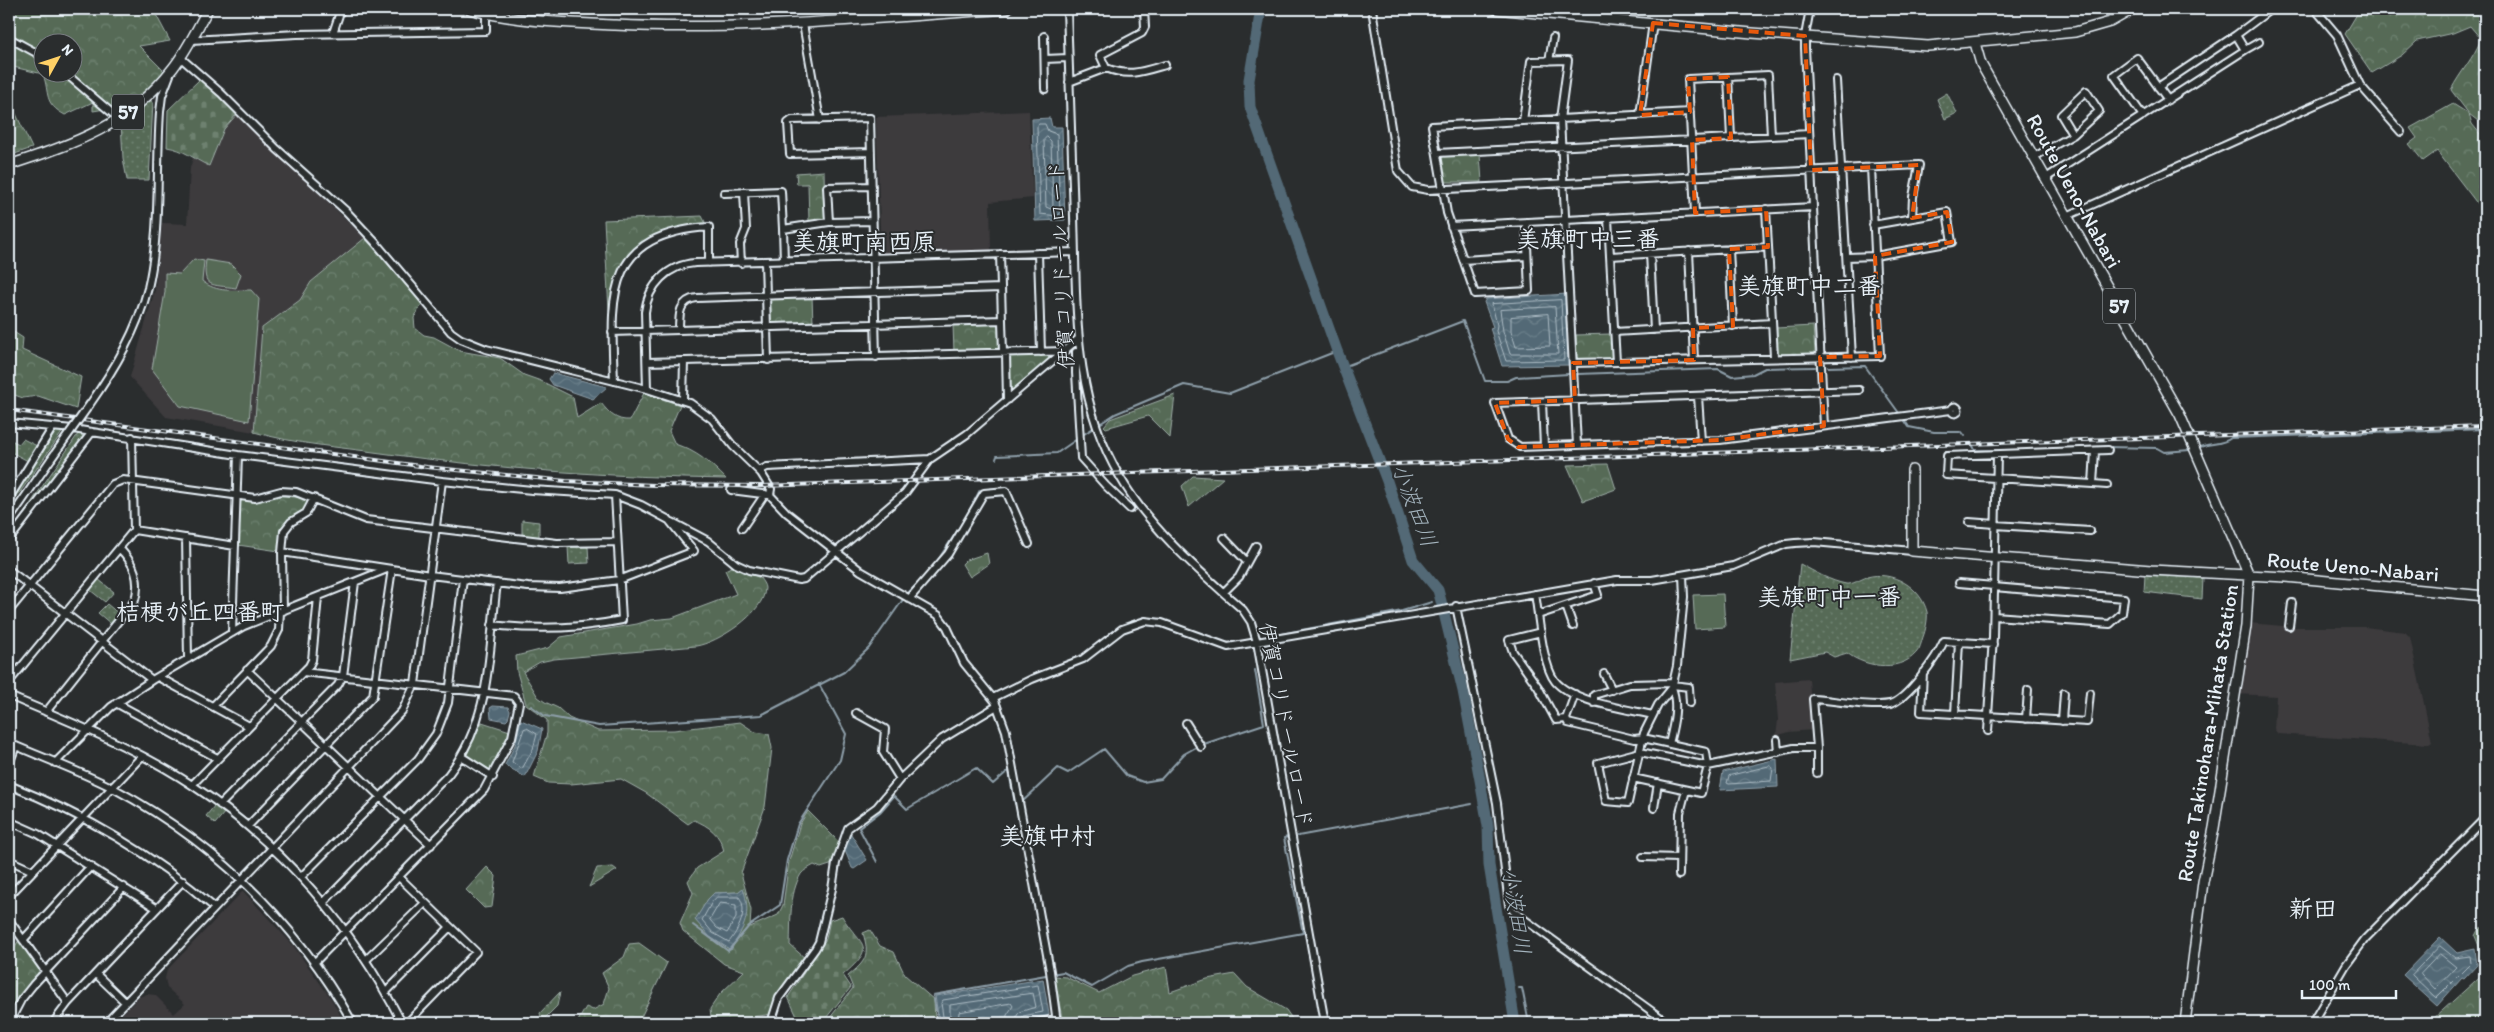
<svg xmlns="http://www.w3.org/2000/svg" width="2494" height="1032" viewBox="0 0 2494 1032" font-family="Itim,'Klee One',sans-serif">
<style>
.built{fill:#3d3a3d}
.grass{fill:url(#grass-dots);stroke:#9faea8}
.forest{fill:url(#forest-crowns);stroke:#9faea8;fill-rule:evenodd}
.cemetery{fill:url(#cemetery-stones);stroke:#9faea8}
.pitch{fill:#566b57;stroke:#9faea8}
.water{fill:url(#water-waves);stroke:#8e9faa}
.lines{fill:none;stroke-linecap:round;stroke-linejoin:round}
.shore{stroke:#acbbc4;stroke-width:1}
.stream{stroke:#8e9faa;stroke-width:2}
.river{stroke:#526976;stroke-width:11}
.minor-casing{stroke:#e8f1f8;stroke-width:10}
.major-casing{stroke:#e8f1f8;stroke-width:12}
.minor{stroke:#2a2d2e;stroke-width:6}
.major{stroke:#2a2d2e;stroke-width:9}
.rail-casing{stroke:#e8f1f8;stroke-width:4}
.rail{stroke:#2a2d2e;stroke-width:2;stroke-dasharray:5.5;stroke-linecap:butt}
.minor-bridge-casing{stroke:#e8f1f8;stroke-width:10;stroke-linecap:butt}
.minor-bridge{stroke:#2a2d2e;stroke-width:6}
.marked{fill:none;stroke:#e8590c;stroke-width:4;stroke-dasharray:10 6;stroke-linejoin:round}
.labels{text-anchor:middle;stroke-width:4;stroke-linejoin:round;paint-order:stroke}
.shield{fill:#2a2d2e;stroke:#afb6bb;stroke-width:1}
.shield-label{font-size:20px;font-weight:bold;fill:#e8f1f8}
.street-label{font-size:21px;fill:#e8f1f8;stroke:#2a2d2e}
.water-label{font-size:22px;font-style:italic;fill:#a4b4be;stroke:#2a2d2e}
.quarter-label{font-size:24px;font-weight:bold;fill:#e8f1f8;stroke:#2a2d2e}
</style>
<defs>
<pattern id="grass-dots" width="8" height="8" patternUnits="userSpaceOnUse" patternTransform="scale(1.25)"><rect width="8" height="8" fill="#566b57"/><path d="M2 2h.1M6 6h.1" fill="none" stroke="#6e8170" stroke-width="1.8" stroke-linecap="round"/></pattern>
<pattern id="forest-crowns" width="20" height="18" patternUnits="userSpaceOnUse" patternTransform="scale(1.25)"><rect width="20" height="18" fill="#566b57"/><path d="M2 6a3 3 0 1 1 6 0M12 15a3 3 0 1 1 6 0" fill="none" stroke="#6e8170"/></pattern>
<pattern id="cemetery-stones" width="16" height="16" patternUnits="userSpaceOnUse" patternTransform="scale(1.25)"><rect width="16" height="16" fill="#566b57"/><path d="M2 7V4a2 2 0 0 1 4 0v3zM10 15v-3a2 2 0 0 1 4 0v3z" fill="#6e8170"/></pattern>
<pattern id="water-waves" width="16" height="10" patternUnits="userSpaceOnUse" patternTransform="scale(1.25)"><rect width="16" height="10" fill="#526976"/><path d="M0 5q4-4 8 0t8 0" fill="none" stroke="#6b7f8a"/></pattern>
</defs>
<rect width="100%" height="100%" fill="#2a2d2e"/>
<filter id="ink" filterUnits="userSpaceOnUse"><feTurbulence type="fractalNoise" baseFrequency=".02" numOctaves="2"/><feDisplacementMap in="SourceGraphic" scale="10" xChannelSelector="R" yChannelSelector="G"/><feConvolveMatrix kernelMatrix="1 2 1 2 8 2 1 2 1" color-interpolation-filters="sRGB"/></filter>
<g filter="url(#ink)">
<!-- built -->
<path class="built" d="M1029 111 1033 198 990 202 991 250 881 254 876 117Z
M237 114 365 238 311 282 300 300 262 328 254 432 166 417 130 377 155 290 162 223 187 224 190 168 193 158 209 166 224 129Z
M2249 623 2295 627H2365L2405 632 2410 637 2432 742 2429 744 2278 734 2274 729 2276 696 2235 694Z
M1809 679 1813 730 1789 732 1776 736 1778 720 1775 682Z
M243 891 292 944 330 997 345 1023H114L139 997 147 994 155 995 174 1014 185 1004 167 988 165 978 167 970Z"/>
<!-- grass -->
<path class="grass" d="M1947 93 1957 113 1945 119 1937 99Z
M149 100 153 102 149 180H127L123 158 121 123Z
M57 430 63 431 9 508V504Z
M78 434H84L85 438 9 535Z
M9 439 19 444 23 439 37 446 28 461 9 451Z
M522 520 539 522V537L522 535Z
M568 547H588L589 563 569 564Z
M1800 564C1815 572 1830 581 1846 584 1852 585 1861 579 1867 577 1892 570 1921 587 1927 612 1928 618 1926 628 1924 634 1922 639 1921 645 1919 649 1904 673 1866 668 1847 653L1834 657 1825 652 1790 659Z
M2145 575 2203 578 2202 599 2144 592Z
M98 579 114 592 105 602 90 590Z
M107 604 119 614 111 624 98 613Z
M215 805 225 812 215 824 206 816Z"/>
<!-- forest -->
<path class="forest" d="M9 9H153L170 41 139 46 166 73 129 109 120 114 111 108 93 111V102L65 115C43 103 50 94 43 74L9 66ZM42 42H72V72H42Z
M2360 9H2485V120L2478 121 2469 114 2472 124 2485 140V202L2479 206 2437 151 2423 161 2409 144 2417 138 2410 128 2453 104 2469 114 2451 90C2460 72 2474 58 2481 39L2470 26 2453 33 2417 41 2402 55 2372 73 2345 34Z
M9 99 32 148 9 156Z
M1480 154 1482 182H1445L1441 159 1444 155Z
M824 171 825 217 822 220 809 222 808 184H797L796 173Z
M702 216 705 222 702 225C648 229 617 257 609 311L604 220Z
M365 238 422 304 414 318 415 328 424 335 434 337 460 351 500 358 524 375 541 381 573 397 577 418 601 403C609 413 616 421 630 420L644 393 680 405 669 431 675 444C696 451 711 463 726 479 610 477 496 469 381 453 339 447 295 444 254 432L262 328 300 300 311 282Z
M812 297 813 323 774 324 771 321 770 301 772 299Z
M997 324 1000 327V347L997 350 954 352 953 325Z
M1813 326 1815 352 1812 355 1780 354 1777 351 1776 328Z
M9 329 23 338 22 350 81 377 76 409 38 396 23 398 9 393Z
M1611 334 1613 357 1610 359 1579 360 1577 357 1576 335Z
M1053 354 1056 357 1012 394 1009 393 1008 358 1012 355Z
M1175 395 1170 438 1148 416 1106 428 1104 426 1110 419Z
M1608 464 1616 489 1583 501 1567 465Z
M1193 476 1223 478 1189 507 1182 486Z
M274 495 305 498 308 503 300 514 284 525 279 551 238 545 239 503 243 500 261 501Z
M987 553 989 564 970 577 962 564 966 560Z
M733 566 760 578C762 581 765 585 765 588 765 613 717 643 696 646L554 659 540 662 523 672 538 697 545 702 558 708 569 718 598 731 674 730 740 722 755 732 769 734 772 748 765 807 741 873 751 910 750 927 778 915 783 905 789 861 800 824 808 811 839 842 833 864 821 868 814 865C809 868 804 870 801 874 789 894 791 922 790 945L806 959 776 997 772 1014 753 1017 744 1023 711 1018 710 1009 720 994 744 971 724 964 683 931 680 923 693 893 688 881 697 868 724 851C720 834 709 826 694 820L688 824 646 793 621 779 571 784 548 783 534 777 547 733V720L526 704 517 672 516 656 548 648 561 637 637 624 650 620 672 618 736 594 725 570ZM742 889 731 950 710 937 696 920 708 899 714 893 738 892Z
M482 722 510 731 491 772 466 755Z
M487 867 496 876 492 907 484 908 466 890Z
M613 867 617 870 589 887 597 868Z
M2479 928H2485V961L2475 936Z
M870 930 880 946 894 952 905 975 934 1000 935 1022 826 1023 853 988 848 976C866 961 870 956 863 933Z
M19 940 40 968C39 974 14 1009 9 1018V956Z
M639 943 667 963 641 1017 636 1023H577L586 1007 593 1010 604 1004 609 988 602 973 624 957 629 944Z
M1166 967 1170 992 1207 979 1235 974 1247 987 1286 1010 1295 1023H1157L1150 1015 1137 1018 1133 1023H1063L1054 976 1066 977 1099 993 1132 976Z
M2485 972V1023H2411V1019L2432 1020Z
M560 992 557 1006 545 1018 541 1017 540 1013Z"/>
<!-- cemetery -->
<path class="cemetery" d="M200 79 237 114 224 129 209 166C192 158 185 150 167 147L168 110Z
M842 916C860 947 879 944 843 975L851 987 822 1023H800L788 997 826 939 830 920Z"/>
<!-- pitch -->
<path class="pitch" d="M194 259 204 261 202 281C217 293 233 290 251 290L259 299 249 421 180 406 152 369 165 292V273L180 274Z
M206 260 231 264 241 274 236 288C211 284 202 289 206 260Z
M1723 594 1725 627 1695 629 1693 595Z"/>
<!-- water -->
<path class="water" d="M1050 118 1052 127H1062L1065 220 1035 221 1032 119Z
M1567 294 1570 365 1502 366 1490 328 1493 327 1484 302 1486 299Z
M553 373 607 387 593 399 553 385 549 379Z
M493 706 508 707 510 711 508 719 506 721 491 718 490 708Z
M521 720 542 729 538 751 525 777 505 765 515 745Z
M1777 759 1778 787 1720 790 1723 772Z
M851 834 867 860 854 869 852 868 844 848 848 835Z
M743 888C752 916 744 926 731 950L710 937 695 920 708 899 714 893 738 892Z
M2440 937 2457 953 2475 949 2477 965 2464 979 2462 978 2437 1006 2403 975Z
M1043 979 1049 1014 1047 1017 1011 1023 939 1022 935 996Z"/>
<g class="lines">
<!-- shore -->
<path class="shore" d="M1039 124H1045L1048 131 1057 134 1060 213 1058 216 1040 214 1037 127Z
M1047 137 1051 141 1053 207 1051 209 1046 207 1044 140Z
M1561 300 1564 360 1506 361 1496 331 1497 325 1492 304Z
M1555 307 1558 354H1510L1503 331 1500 310Z
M1548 314 1550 346 1516 347 1511 331V317Z
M527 728 537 734 533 749 522 769 512 762 524 729Z
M1770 766 1773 768 1771 781 1729 784 1727 783 1729 776Z
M717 897H739C749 910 738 931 729 942L713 933 702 920 712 902Z
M720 903 736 905V918L727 933 717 928 710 920Z
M2440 946 2455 958 2470 956 2471 963 2436 998 2412 975Z
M2440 954 2456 967 2435 989 2421 974Z
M944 1023 941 1003 943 1000 1038 985 1043 1012 1023 1016 1020 1023
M950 1023V1005L1033 993 1036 1007 1019 1012 1013 1023
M958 1023 959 1012 1011 1003 1013 1006 1007 1015 1006 1023"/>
<!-- stream -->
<path class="stream" d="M1343 367 1463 321 1485 381H1507L1516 377 1569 374
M1828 367 1865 366 1899 413
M1578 374 1718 369 1732 376 1753 374 1765 368 1815 367
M1905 421 1909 427 1934 432H1960
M1962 432 1965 436
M1081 436 1115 414 1184 385 1230 393 1337 351
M1973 446 1975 450 2009 451
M2106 447 2157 448 2164 452 2190 450
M2198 448C2208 442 2221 446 2231 438L2485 429
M996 459 997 456 1057 453 1077 439
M936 563 965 519 980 490
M907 594 930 571
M1270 636 1402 611 1432 602
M531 706 545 716 599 726 761 715 844 672 869 648 904 598
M1021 803 1058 768 1068 773 1104 749 1127 776 1143 782 1161 779 1184 754 1198 746 1264 724 1255 670
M1298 836 1472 804
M877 862 859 828 880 812 894 796 907 809 976 768 993 784 1008 771 1009 772 1015 804
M693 925 728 951 749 926 780 905 787 860 798 824 840 760 846 734 819 684
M1519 988H1522L1528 1018 1536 1023
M1508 991 1512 990
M939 1023 933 995 1063 972 1092 987 1128 966 1142 962 1303 933 1284 838 1288 837"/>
<!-- river -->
<path class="river" d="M1261 9 1249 80 1250 107 1337 351 1387 481 1413 560 1438 590 1441 601 1463 691 1480 780 1488 826 1489 865 1515 1023"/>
<!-- minor casing -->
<g class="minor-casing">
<path id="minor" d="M1067 9C1069 78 1071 147 1074 217 1077 306 1072 397 1120 477 1150 529 1199 571 1243 610L1251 622 1257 642 1325 1023
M1372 9 1398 171 1412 187 1428 190 1919 165 1913 197 1912 218
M1810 9 1805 36V48L1824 426
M2315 9 2337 35 2360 85 2401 132
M803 24 820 120
M333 33 341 9
M1044 36 1045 89
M9 38 42 56
M191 40 297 34 486 31V9
M2245 50 2259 42
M181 58 221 93 277 149 346 211 375 242 451 332 461 339 486 349 647 389 690 403 712 419 733 446 761 473 771 489 770 495
M1045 59 1068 58
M1549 61 1553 38
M1106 68C1129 77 1141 72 1165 65
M64 72 119 119
M1728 77 1731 138
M1836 80 1852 357
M1069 82 1106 68 1100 55 1142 33 1145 27 1144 9
M2158 87 2236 35
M1640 115 1653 23
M2143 116 2114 75 2137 58 2168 100
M1523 121 1531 61 1568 60 1560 119 1577 445
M871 152 790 154 788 123 792 120 870 118 876 357
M1437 153 1809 134
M2034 157 2073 135 2099 111 2086 91 2061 115 2073 135
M2046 178 2245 50 2236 35 2271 9
M724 193 781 191 783 229
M1766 209 1774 357
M1695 213 1688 79 1768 75 1771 136
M2067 216 2360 85
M1608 218 1610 256
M829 222 827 187 872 186
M1526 222 1529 291 1475 294 1447 213 1432 126 1690 112
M1451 226 1813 207
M1729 249 1733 326
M1689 251 1694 360
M1038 253 1041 352
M1650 253 1654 330
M1000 254 1003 353
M1847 257 1875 256 1952 242 1947 212 1873 225
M1463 260 1527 256
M784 261 783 229 829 222 872 221
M765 262 768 360
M741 263 740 244 746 229 744 192
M679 330C679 314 679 300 697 298L1001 288
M612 332 1002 320
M1614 332 1772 323
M1076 352V373L1081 458 1106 486 1130 509
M1006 353 1007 400
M647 362 1066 351
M1616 362 1610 256 1768 247
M1573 363 1880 356 1871 167
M614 381C611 298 603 234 709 227V263
M647 389 645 312C648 285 668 265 695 263L1075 252
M1859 390 1495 403 1508 439 1520 447 1720 440 1951 410
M1698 396 1701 441
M683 400 684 361
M1542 402 1544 446
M90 404C115 368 137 331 148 288 161 232 156 170 160 112L162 96 170 75
M1951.5 410a3.5 3.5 0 1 1 7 0a3.5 3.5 0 1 1-7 0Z
M9 423 73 429 238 455 442 481 532 490 615 495 641 505 669 520 694 551 619 580 560 588 528 587 430 575 282 552
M2095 451 2093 484 1946 475 1947 456 2108 450
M759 471 767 467 930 459
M2093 484 2107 485
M731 490 770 495 787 513 861 571 938 615 947 627 964 663 995 701 1006 731 1050 971 1057 1023
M9 498 53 427
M9 520 51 459
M672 522 708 541 736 564 749 570 799 580 804 579 905 493 930 459 967 434 1077 340V343
M1969 522 1995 524
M1995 525 2090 531
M742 528 765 494
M134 530 235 546
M186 538 188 659
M1224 538 1247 562
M9 540 92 432
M9 570 152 680
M1683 575 1684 597 1677 666 1672 688 1658 705 1644 733C1638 757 1633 780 1628 803L1606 801 1598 763 1640 752 1708 766 1794 748H1817L1813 699C1833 700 1872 708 1890 704 1907 700 1937 657 1944 641L1993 644
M1959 583 1994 586
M1224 592 1239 577 1256 546
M1535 594C1539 616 1542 664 1555 681 1572 702 1627 709 1653 715
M909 599 948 554 984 493 1006 491 1029 544
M1456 606 1497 803 1509 905 1514 912 1668 1023
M1566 606 1573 626
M9 611 113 484 123 480 255 498 281 491 296 492 366 520 557 543 617 542
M283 611 282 553 284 531 291 522 306 513 314 498
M1538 615 1598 595 1594 583
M1994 616 2110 624 2122 613 2124 598 1994 587
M492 625C537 630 578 629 622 620L615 495
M2289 626 2292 603
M1541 632 1509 640 1513 652 1538 687 1556 720 1566 719
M232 633 238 455
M247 670 431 845
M303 672 514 696 519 703 512 737 484 790 315 962
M1923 673 1921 712 2087 722 2090 693
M1604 674 1612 690
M158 677 249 726
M9 682 134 530 132 437
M1673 685 1689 687 1690 703
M1575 694 1566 719 1568 723 1634 739 1643 738 1706 752 1708 766 1701 793 1633 778
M9 696C71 722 136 748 192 785 283 844 353 928 402 1023
M993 698 1032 679 1083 659 1122 629 1145 621 1162 623 1228 647 1617 580H1652L1733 566 1786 544 1795 543 1814 542 1912 551
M116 703 217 758
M1594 703V695L1630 684 1673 683
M213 706 271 646 279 630 280 612
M46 712 135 600C141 579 134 563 119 548
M856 713 885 729 883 752 900 779
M1955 714 1959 642
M1988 716 1993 637 1997 455
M2026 719 2028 690
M2062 721 2064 693
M1186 723 1201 747
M1988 731 1989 716
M1777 740 1778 752
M9 743C43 758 80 771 113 788 216 843 296 922 353 1023
M1669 744C1673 727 1679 705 1672 688
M462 757 493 777
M55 763 111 707 152 680 244 626 387 569
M9 764 16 746
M1817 773V748
M9 785C87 816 151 853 215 908
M192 785 309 666 312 660 318 597
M220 805 338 685 343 676 355 582
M1654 808 1658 783
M9 821 38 834 156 908
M248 826 373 696 392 569
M1643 857 1679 858
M9 860 33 871
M1679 875 1680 813 1686 790
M301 877 418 759 436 734 448 703 463 579
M399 877 476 952 407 1023
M9 896 142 756
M324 902 448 775C493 717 488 652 497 583
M9 920 68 1003
M23 940 91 866
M366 960 425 903
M96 974 125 1002
M386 992 450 927
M9 1023 21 1000 33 985 124 887
M53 1023 68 1003 183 881
M106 1023 402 711 415 684 442 481
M771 1023 779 998 815 949 819 942 832 889 836 863 848 828 877 807 900 779 942 739 997 706
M1034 1023 1056 1019
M2312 1023 2346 965 2365 939 2485 818"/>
</g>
<!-- major casing -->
<g class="major-casing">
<path id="major" d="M469 9C516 22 567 23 615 25 746 31 877 18 1007 9
M1495 9 1752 33 1928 46 2075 32 2110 22 2133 9
M1975 43 1981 64 2180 415 2249 575 2246 626 2214 828 2203 882 2185 1023
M9 165C76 143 128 126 173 68 187 50 197 29 208 9
M1912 470V551L2151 570 2286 577 2485 596"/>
</g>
<!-- minor -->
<use href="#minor" class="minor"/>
<!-- major -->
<use href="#major" class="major"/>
<!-- rail casing -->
<g class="rail-casing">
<path id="rail" d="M9 410 427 467 566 481 654 485 762 486 2485 426"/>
</g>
<!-- rail -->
<use href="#rail" class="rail"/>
<!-- minor-bridge casing -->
<g class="minor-bridge-casing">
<path id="minor-bridge" d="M51 459 90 404"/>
</g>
<!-- minor-bridge -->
<use href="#minor-bridge" class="minor-bridge"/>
</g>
</g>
<!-- marked area -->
<path class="marked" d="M1653 23 1805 36 1811 170 1919 165 1912 218 1947 212 1952 242 1875 256 1880 356 1820 357 1824 426 1720 440 1518 447 1508 439 1495 403 1575 400 1573 363 1694 360 1693 328 1733 326 1729 249 1768 247 1766 209 1695 213 1692 140 1731 138 1728 77 1688 79 1690 112 1640 115Z"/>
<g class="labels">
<!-- shield labels -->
<g class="shield">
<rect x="112" y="94.5" width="32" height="35" rx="4"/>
<rect x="2103" y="288.5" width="32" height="35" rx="4"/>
</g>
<g class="shield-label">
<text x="128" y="119">57</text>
<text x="2119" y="313">57</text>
</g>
<!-- street labels -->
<g class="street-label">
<text transform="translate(2074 191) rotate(61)" y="7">Route Ueno-Nabari</text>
<text transform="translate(1061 265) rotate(-93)" y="7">伊賀コリドールロード</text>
<text transform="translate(2353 567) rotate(5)" y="7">Route Ueno-Nabari</text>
<text transform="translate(1286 725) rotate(79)" y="7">伊賀コリドールロード</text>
<text transform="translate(2208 733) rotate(-81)" y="7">Route Takinohara-Mihata Station</text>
</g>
<!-- water labels -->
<g class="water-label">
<text transform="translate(1415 505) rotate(69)" y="8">小波田川</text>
<text transform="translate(1517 911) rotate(81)" y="8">小波田川</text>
</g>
<!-- quarter labels -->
<g class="quarter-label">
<text x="1588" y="247">美旗町中三番</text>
<text x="864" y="250">美旗町南西原</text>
<text x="1809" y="294">美旗町中二番</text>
<text x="1829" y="605">美旗町中一番</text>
<text x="200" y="620">桔梗が丘四番町</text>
<text x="1047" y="844">美旗中村</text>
<text x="2313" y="917">新田</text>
</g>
</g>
<!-- margin -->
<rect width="2494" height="1032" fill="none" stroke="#2a2d2e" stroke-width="30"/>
<rect x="15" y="15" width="2464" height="1002" fill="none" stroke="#e8f1f8" stroke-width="2" filter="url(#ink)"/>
<!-- north arrow -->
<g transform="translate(58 58) rotate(50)"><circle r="24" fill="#2a2d2e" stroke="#767b7f"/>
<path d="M0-4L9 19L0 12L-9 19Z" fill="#ffd166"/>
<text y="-8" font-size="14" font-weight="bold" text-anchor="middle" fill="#e8f1f8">N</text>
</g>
<!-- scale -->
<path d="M2302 990v8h94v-8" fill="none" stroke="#e8f1f8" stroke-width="2.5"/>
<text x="2309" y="990" font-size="15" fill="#e8f1f8" stroke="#2a2d2e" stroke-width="4" paint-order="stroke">100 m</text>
</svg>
